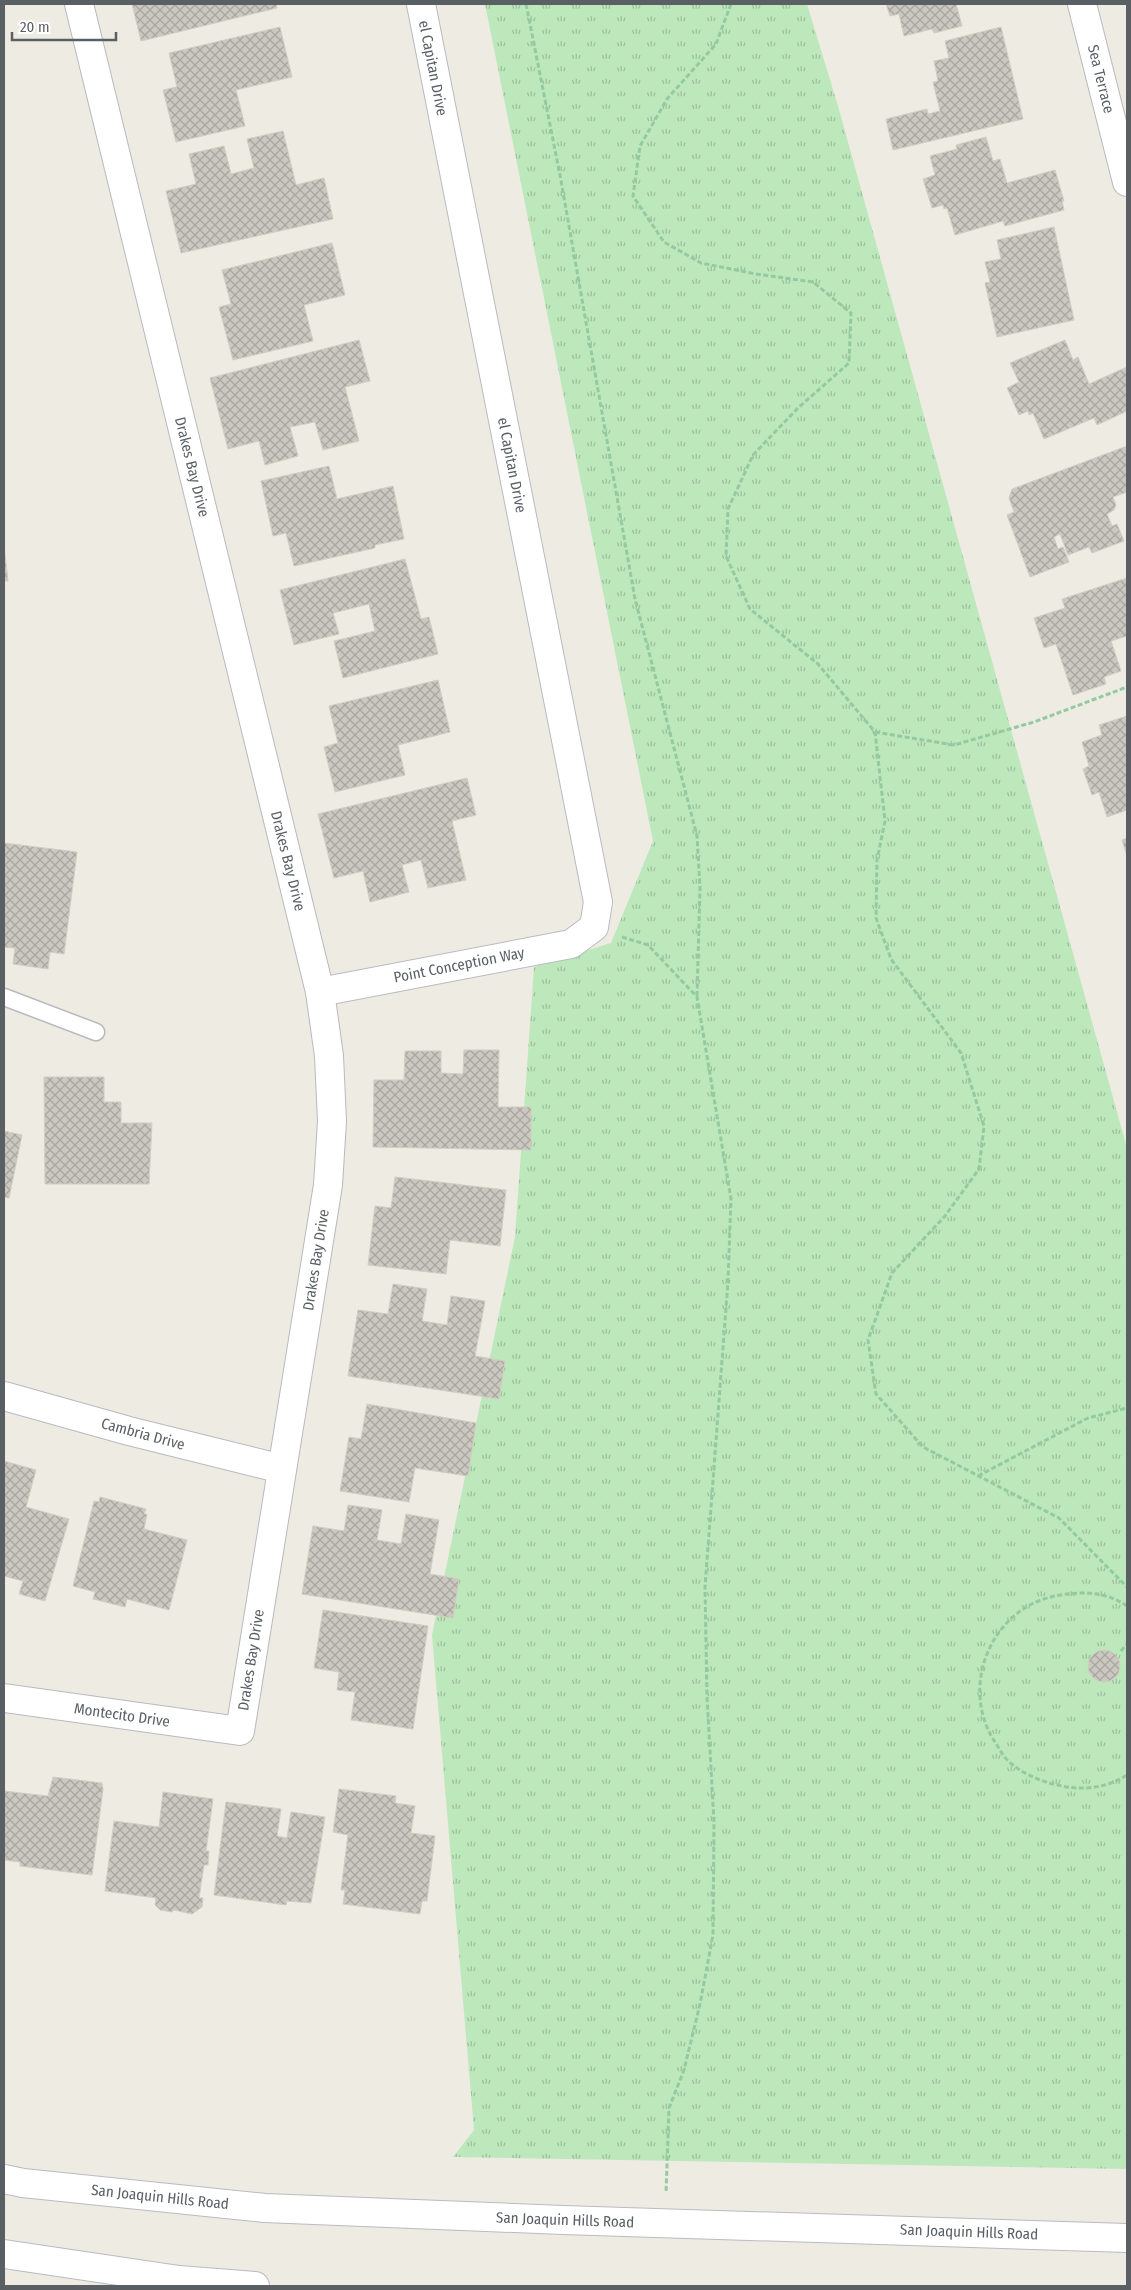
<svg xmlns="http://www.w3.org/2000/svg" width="1131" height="2290" viewBox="0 0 1131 2290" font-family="'Fira Sans Condensed',sans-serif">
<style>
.grass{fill:url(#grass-tufts)}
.building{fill:url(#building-cross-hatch);stroke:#d4cdc0}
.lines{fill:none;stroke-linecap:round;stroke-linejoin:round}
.lane-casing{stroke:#b7babf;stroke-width:19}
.street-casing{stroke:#b7babf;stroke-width:30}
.secondary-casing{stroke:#b7bcc2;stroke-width:30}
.path{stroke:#94caa2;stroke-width:3;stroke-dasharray:5 2.5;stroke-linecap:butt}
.lane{stroke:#fff;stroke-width:16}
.street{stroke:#fff;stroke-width:28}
.secondary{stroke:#fff;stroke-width:28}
.labels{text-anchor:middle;stroke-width:4;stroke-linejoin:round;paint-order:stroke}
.street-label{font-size:15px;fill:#5a5f64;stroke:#fff}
</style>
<defs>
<pattern id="grass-tufts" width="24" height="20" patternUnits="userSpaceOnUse" patternTransform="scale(1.25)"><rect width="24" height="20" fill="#bde8bc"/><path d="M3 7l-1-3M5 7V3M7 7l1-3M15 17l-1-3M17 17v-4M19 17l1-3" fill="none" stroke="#9dbf9c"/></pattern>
<pattern id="building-cross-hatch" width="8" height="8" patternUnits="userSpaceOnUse" patternTransform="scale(1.25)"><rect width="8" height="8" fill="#cbc8c1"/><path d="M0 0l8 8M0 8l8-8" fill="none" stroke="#a8a6a0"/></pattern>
</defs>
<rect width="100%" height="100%" fill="#eeebe2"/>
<!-- grass -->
<path class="grass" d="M485 4H807L838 106 1127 1148V2169L453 2157 474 2130 432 1635 515 1237 534 967 611 943 653 841Z"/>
<!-- building -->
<path class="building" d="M132 4H276L277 8 141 41Z
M886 4H956L962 26 934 33 932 29 904 36 899 14 890 16Z
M280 27 292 77 236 90 245 126 176 142 163 90 177 87 169 53Z
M1001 27 1023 119 893 150 886 119 927 109 928 114 940 111 933 82 938 81 934 61 949 58 945 41Z
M283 131 296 185 324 178 333 219 181 253 166 191 196 184 189 154 224 146 231 174 254 168 247 139Z
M986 137 993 161 1000 159 1007 183 1055 170 1064 201H1062L1064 210 1005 226 1003 221 955 235 947 208 944 209 943 205 932 208 923 179 935 175 930 156 957 149 956 145Z
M1054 227 1074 320 997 337 985 283 990 282 985 262 1001 259 997 240Z
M332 243 345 295 304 305 313 341 233 360 219 307 231 304 222 270Z
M359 340 370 381 345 387 359 441 323 450 315 422 290 427 298 456 265 465 259 441 228 449 210 378Z
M1065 340 1073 360 1078 357 1089 384 1127 367V411L1097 425 1094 418 1044 439 1033 413 1029 415 1028 411 1019 415 1007 388 1019 382 1010 363Z
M1127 446V492L1113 497 1116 505 1114 510 1107 514 1112 526 1117 524 1124 541 1092 553 1089 547 1068 555 1060 534 1054 537 1058 549 1063 547 1069 562 1030 577 1007 515 1014 512 1009 498 1012 489Z
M329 466 337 499 393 486 404 539 375 545V548L294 566 286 533 273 536 261 481Z
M4 546 8 581H4Z
M405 559 421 619 429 617 438 654 343 678 334 641 375 631 369 604 333 613 339 634 294 645 280 590Z
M1127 578V636L1111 641 1121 671 1104 677 1106 684 1073 695 1056 644 1044 648 1034 618 1065 608 1062 599Z
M438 680 450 732 398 745 405 775 335 792 324 747 338 743 329 706Z
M1127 716V810L1107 817 1099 792 1092 795 1083 769 1089 766 1082 742 1102 735 1099 725Z
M467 778 476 815 452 821 466 880 428 888 421 860 402 865 409 892 370 902 363 871 334 878 318 814Z
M1127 838V856L1122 840Z
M4 843 77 852 64 954 50 952 48 969 13 964 15 948 4 947Z
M464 1050H499L498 1107H531V1150L373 1147 374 1080H404L405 1051H441V1073L463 1074Z
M44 1077H104V1102H121V1123H152L149 1184H45Z
M4 1131 22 1135 9 1198 4 1197Z
M395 1177 506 1190 500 1246 450 1240 446 1274 368 1265 375 1206 391 1208Z
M393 1284 427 1289 422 1321 447 1325 451 1296 485 1301 475 1356 505 1361 499 1399 348 1376 358 1310 388 1314Z
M367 1404 476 1423 468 1476 415 1468 409 1502 340 1491 349 1437 361 1439Z
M4 1461 36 1470 26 1507 69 1519 45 1601 19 1594 23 1581 4 1576Z
M100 1497 146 1509 144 1514H147L144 1529 187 1540 169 1610 127 1599 125 1607 93 1599 95 1592 73 1586 94 1501 99 1502Z
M348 1505 382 1510 377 1540 401 1544 406 1514 439 1520 430 1574 459 1579 453 1618 302 1594 313 1526 344 1531Z
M323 1610 428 1626 413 1729 351 1720 355 1692 337 1690 339 1672 314 1668Z
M1088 1666a16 16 0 1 1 32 0a16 16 0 1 1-32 0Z
M53 1777 102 1783 103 1789 92 1875 20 1866V1862L4 1860V1791L48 1796Z
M339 1789 396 1796 395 1803 415 1806 411 1833 435 1836 427 1901H422L420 1914 343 1904 345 1890H341L348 1835 333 1832Z
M163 1792 213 1799 206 1851H209L208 1865H204L199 1898H203L202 1907 192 1914 174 1910 172 1912 160 1910 155 1905 156 1898 105 1891 114 1821 159 1827Z
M226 1802 281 1809 277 1836 287 1838 291 1812 325 1817 311 1903 287 1901 286 1905 214 1895Z"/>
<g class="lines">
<!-- lane casing -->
<g class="lane-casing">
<path id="lane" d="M4 997 96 1032"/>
</g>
<!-- street casing -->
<g class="street-casing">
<path id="street" d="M1082 4 1127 182
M4 1396 129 1431 282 1469
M4 1698 240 1731 328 1185 332 1121 329 1056 320 992 79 4"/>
</g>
<!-- secondary casing -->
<g class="secondary-casing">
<path id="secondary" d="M320 992 571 944 594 927 598 902 421 4
M4 2179 23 2183 265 2208 563 2220 1127 2238
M4 2254 179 2280 255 2286"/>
</g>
<!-- path -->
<path class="path" d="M526 4 560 175 635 599 697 836 700 888 697 996
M731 4 716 44 667 99 640 146 633 196 664 242 701 263 756 274 813 282 851 313 849 363 798 408 753 455 728 509 726 556 750 609 818 664 875 732 885 821 877 860 876 918 891 959 961 1053 984 1126 979 1169 945 1216 892 1273 868 1340 876 1394 923 1447 1059 1518 1127 1587
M875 732 954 745 1034 722 1127 687
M622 937 648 945 697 997 731 1199 728 1281 705 1587 707 1697 714 1822 713 1935 700 2004 684 2070 669 2108 666 2193
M978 1476 1088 1418 1127 1408
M1127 1606C1105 1591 1080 1591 1055 1596 990 1609 959 1688 995 1742 999 1748 1003 1756 1008 1761 1024 1775 1042 1782 1062 1786 1084 1791 1109 1787 1127 1775
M1121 1651 1127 1644"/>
<!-- lane -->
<use href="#lane" class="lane"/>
<!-- street -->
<use href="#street" class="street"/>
<!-- secondary -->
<use href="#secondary" class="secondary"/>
</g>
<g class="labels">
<!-- street labels -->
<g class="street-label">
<text transform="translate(433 68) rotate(79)" y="5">el Capitan Drive</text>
<text transform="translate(1101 79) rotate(76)" y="5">Sea Terrace</text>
<text transform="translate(512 465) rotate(79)" y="5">el Capitan Drive</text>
<text transform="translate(192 467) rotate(76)" y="5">Drakes Bay Drive</text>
<text transform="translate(288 861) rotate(76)" y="5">Drakes Bay Drive</text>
<text transform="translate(459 965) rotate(-11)" y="5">Point Conception Way</text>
<text transform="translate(316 1260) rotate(-81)" y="5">Drakes Bay Drive</text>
<text transform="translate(143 1434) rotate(15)" y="5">Cambria Drive</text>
<text transform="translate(251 1660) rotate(-81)" y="5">Drakes Bay Drive</text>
<text transform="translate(122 1715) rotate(8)" y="5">Montecito Drive</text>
<text transform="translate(160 2197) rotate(6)" y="5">San Joaquin Hills Road</text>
<text transform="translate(565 2220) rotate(2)" y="5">San Joaquin Hills Road</text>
<text transform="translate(969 2232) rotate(2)" y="5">San Joaquin Hills Road</text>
</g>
</g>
<!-- border -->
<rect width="1131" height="2290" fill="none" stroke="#5a5f64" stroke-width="10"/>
<!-- scale -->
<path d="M12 32v8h104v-8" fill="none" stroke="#5a5f64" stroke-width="2.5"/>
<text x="20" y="32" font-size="15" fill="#5a5f64" stroke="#ffffff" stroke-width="4" paint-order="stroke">20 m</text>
</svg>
